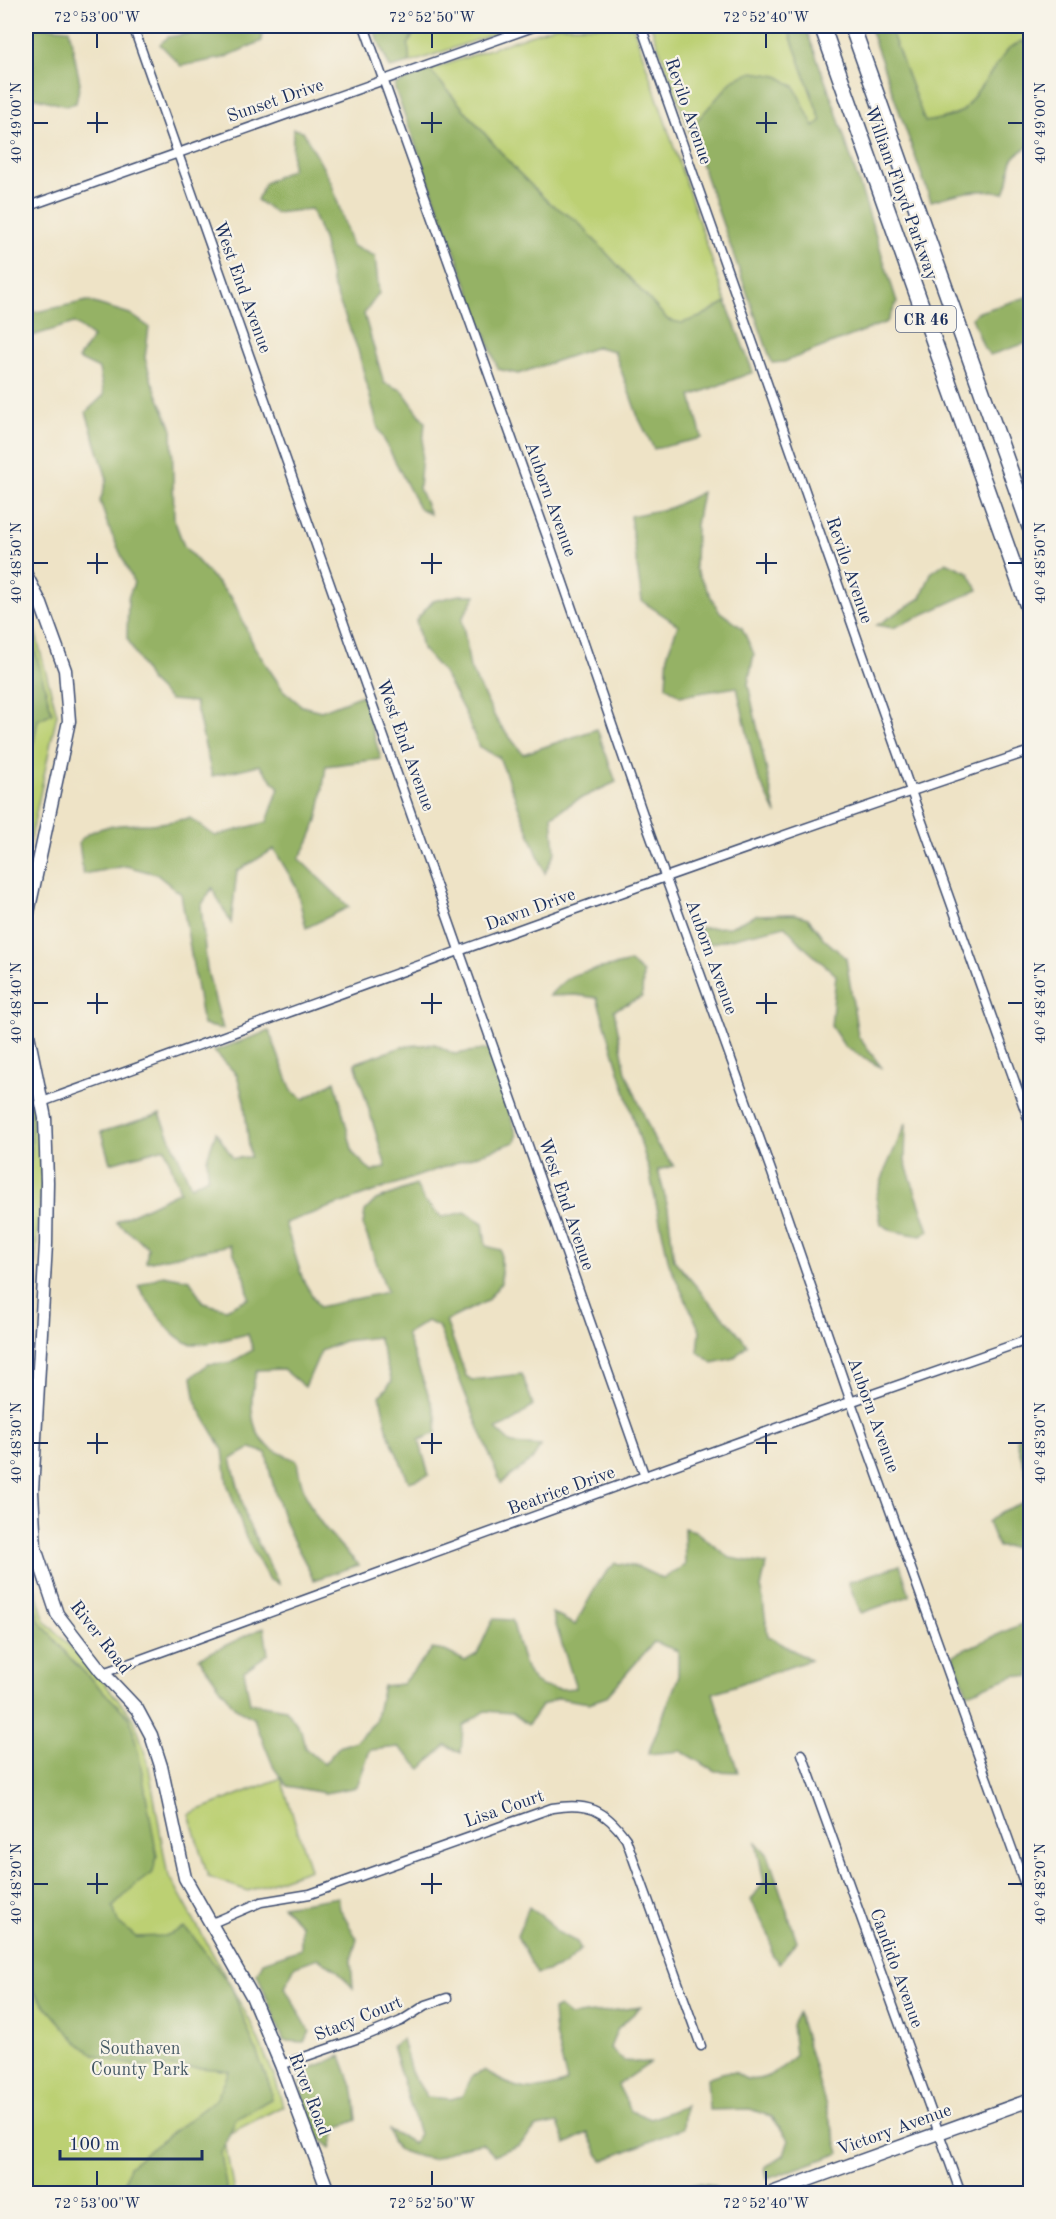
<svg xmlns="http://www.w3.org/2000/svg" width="1056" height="2219" viewBox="0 0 1056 2219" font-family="'Old Standard TT',serif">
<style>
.green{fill:#bcd073;stroke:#6c8068;stroke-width:1.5}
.forest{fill:#95b265;stroke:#587062;stroke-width:1.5}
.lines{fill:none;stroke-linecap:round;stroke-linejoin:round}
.street-casing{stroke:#3b4a6e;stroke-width:11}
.secondary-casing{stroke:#3b4a6e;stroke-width:15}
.highway-casing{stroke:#3b4a6e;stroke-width:18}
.street{stroke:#fff;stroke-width:8}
.secondary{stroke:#fff;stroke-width:12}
.highway{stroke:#fff;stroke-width:15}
.ticks{fill:none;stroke:#1b2f5e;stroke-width:2}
.labels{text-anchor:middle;stroke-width:4.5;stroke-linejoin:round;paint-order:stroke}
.shield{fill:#f7f3e8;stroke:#5d6a87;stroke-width:1.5}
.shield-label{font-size:16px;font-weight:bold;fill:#1b2f5e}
.street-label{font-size:18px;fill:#1b2f5e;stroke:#f7f3e8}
.park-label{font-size:18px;fill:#435763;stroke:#f7f3e8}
.neatline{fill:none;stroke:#1b2f5e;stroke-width:2}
.ticks-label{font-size:15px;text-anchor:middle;fill:#1b2f5e}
</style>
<rect width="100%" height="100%" fill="#f7f3e8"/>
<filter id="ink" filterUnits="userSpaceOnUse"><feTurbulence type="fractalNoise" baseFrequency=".0167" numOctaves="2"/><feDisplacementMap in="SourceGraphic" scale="12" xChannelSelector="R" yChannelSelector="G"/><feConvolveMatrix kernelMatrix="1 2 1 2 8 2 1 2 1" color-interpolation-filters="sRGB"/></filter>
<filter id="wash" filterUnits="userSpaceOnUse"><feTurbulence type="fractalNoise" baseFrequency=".008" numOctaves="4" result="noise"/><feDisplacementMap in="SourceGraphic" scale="24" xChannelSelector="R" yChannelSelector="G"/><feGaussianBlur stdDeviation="1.35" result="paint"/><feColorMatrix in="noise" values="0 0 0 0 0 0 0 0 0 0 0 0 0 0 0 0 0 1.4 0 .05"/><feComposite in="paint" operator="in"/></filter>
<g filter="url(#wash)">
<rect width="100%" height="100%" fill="#eee3c6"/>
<!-- green -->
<path class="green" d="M417 26H517L410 63 408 45Z
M556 26H633L726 302 700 317 682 324 668 320 577 221 547 201 516 170 430 70Z
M651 26H787L821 121 814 128 692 126 691 135Z
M889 26H1024L1030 45 1022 41 1009 48 963 111 936 121 925 122Z
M26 598 57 714 26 860Z
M26 1064 35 1102 42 1177 26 1371Z
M26 1560 45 1621 95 1672 134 1719 148 1762 167 1871 250 2021 275 2078 283 2106 224 2136 234 2193H26Z
M281 1778 310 1869 248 1891 208 1877 189 1814Z"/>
<!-- forest -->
<path class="forest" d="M31 26 69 29 80 83 76 103 66 106 29 96 26 101V27Z
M199 26H263L262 41 223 58 181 66 160 44 168 37 198 32Z
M372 26H417L408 45 410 63 390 68Z
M787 26H805L834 105 897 302 887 322 784 362 772 363 691 135 692 126 734 79 753 72 778 76 794 86 814 127 821 121Z
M869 26H889L925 122 950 117 963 111 1009 48 1022 41 1030 45V145C1000 163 1016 168 1004 193 979 187 955 194 931 201Z
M430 70 516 170 547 201 577 221 668 320 682 323 700 317 726 302 753 372 691 396 702 438 654 449 638 417 614 351 597 347 518 374 498 369 395 89V85Z
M293 129 303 131 331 182 352 246 375 256 379 293 364 314 384 383 402 390 425 422 419 488 430 514 419 508 378 428 358 350 332 283 323 239 311 209 276 213 257 200 265 183 292 169Z
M1030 296V342L990 355 984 348 972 318 976 313Z
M87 301 130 314 149 327 145 358 152 382 172 429 174 519 184 546 233 600 255 648 283 690 302 706 321 711 362 695 381 759 326 766C320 805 321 824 299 859L349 907 306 928 296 886 274 849 237 871 231 923 212 888 201 906 207 970 223 1029 203 1025 181 894 156 874 126 866 83 874 79 842C94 822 129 825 151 824 164 823 177 820 190 818L215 836 267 822 279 788 259 765 212 776 195 702 170 700 150 681 127 638 128 598 134 583 108 526 100 501 107 479 86 412 104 395 99 369 78 359 93 337 74 323 26 338V314Z
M702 492 696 525 695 568 719 611 742 628 754 654 748 684 776 814 756 773 737 687 680 696 666 686 668 652 678 625 642 601 630 516 670 508Z
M946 562 968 572 978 590 893 628 877 625 921 598 931 573Z
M459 595H476L462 619 470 668 497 721 523 754 597 729 616 782 575 801 552 816 555 852 545 873 499 757 479 747 465 713 443 672 422 649 416 620 433 601Z
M26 628 32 639 52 713 38 720 26 780Z
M794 914 808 918 824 939 846 958 858 1036 882 1068 845 1047 831 1026 836 975 804 947 785 926 709 944 698 928 730 927 756 915Z
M630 962 643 973 642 997 614 1010 626 1072 655 1142 674 1166 658 1170 668 1208 674 1260 713 1306 736 1330 747 1345 734 1358 713 1363 698 1352 700 1331 669 1264 649 1170 597 998 576 995 549 996C555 990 562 982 570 977 588 968 611 968 630 962Z
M269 1031 292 1091 304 1099 335 1081 353 1153 372 1172 386 1167 355 1063 405 1046 435 1044 454 1054 489 1049 517 1136 515 1142 285 1223 303 1280 319 1307 387 1292 363 1225 365 1211 376 1200 416 1185 425 1202 442 1217 465 1212 483 1223 486 1246 501 1250V1283L487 1301 446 1321 466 1376 472 1380 522 1374 533 1405 512 1422 496 1429 512 1444 541 1446 532 1460 501 1483 438 1326 427 1321 406 1334 437 1418 436 1433 419 1440 429 1475 409 1482 388 1433 380 1396 392 1381 378 1337 344 1341 321 1351 305 1387 283 1369 257 1370C250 1393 247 1428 268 1446 275 1452 288 1456 297 1461 303 1508 326 1532 359 1565L313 1580C307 1563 297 1549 290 1534 279 1509 271 1480 266 1453L251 1448 231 1459 247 1521 279 1584 269 1580 246 1538 227 1483 223 1450 196 1403 192 1377 208 1364 230 1363 253 1350 248 1334C233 1337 202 1347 188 1343 168 1336 150 1303 138 1286L163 1275 190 1280 203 1303 226 1309 249 1298 245 1277 230 1245 146 1262 148 1247 116 1222 180 1191 165 1148 110 1163 101 1132 160 1114 191 1186 208 1177 207 1158 216 1132 233 1158 250 1157 244 1101 237 1075 214 1051Z
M26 1088C35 1119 33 1156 26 1188Z
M906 1123 905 1162 929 1231 921 1236 893 1231 881 1224 876 1197 886 1168Z
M1030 1431V1547H998L988 1522 1001 1512 1024 1502 1030 1485 1016 1439Z
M684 1528 695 1531 730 1558 766 1564 761 1588 768 1636 810 1660 713 1693 738 1772 715 1771 681 1751 648 1754 678 1678V1651L654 1642 606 1697 589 1703 558 1698 541 1706 528 1725 512 1713 485 1711 463 1726 461 1753 446 1745 421 1769 399 1747 370 1750 357 1787 325 1793 287 1786 274 1768 254 1719 234 1707 199 1658 264 1627 268 1654 244 1671 250 1703 286 1709 301 1730 305 1748 324 1764 339 1747 356 1741 375 1722 383 1686 402 1684 432 1649 445 1651 465 1661 477 1654 493 1619 512 1620C517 1635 523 1673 535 1682 547 1691 563 1689 576 1688L552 1613 575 1625 599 1581 615 1563 638 1567 663 1579 685 1565Z
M900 1565 910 1596 861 1613 848 1582Z
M26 1581 40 1622 72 1660 130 1718 139 1756 157 1856 153 1872 133 1887 113 1907 118 1922 136 1937 165 1936 184 1928 192 1935 231 1986 272 2092 271 2099 236 2119 221 2153 227 2193H122L129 2166 217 2098 229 2071C185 2063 116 2076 81 2045 61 2026 44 2003 26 1983Z
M1030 1616V1677L1016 1675 967 1693 953 1655 1026 1622Z
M756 1842 768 1855 797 1941 779 1963 772 1955 770 1938 751 1900 764 1882Z
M338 1897 340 1909 357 1939 351 1960 353 1988 336 1969 318 1958 295 1966 285 1988 310 2032 304 2042 284 2041 257 1974 263 1962 301 1949V1925L282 1906Z
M529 1907 548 1921 557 1932 577 1942 581 1949 563 1966 537 1974 517 1936Z
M559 2007 570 2016 641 2007 618 2028 610 2048 624 2061 650 2063 618 2085 631 2111 651 2119 685 2106 683 2128 602 2161 588 2133 566 2144 558 2123 537 2127 519 2145 494 2155 482 2143 461 2147 432 2159 420 2157 399 2150 392 2142 389 2130 413 2143 419 2134 392 2046 402 2039 411 2072 427 2097 451 2099 462 2096 472 2076 484 2071C516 2090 531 2095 567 2082L555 2034 553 2010Z
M798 2013 840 2153 767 2179 765 2167 784 2155 789 2140 772 2117 750 2109 709 2110 707 2078C715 2075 725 2070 734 2072 739 2074 742 2078 747 2079 767 2082 783 2068 795 2055L792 2025Z
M341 2056 354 2091 357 2120 337 2128 331 2148 316 2135 304 2103 299 2073Z
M697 2183 712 2185 722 2193H665Z"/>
</g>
<g filter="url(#ink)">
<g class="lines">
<!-- street casing -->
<g class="street-casing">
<path id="street" d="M133 26 645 1477
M364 26 550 545 648 829 772 1173 851 1402 1030 1899
M641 26 911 791 1030 1124
M26 207 536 26
M42 1102C371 983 699 862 1030 751
M103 1673 810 1416 1030 1339
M802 1754 961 2194
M210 1924 261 1902 310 1894 552 1808C587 1802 605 1809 626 1839L701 2046
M281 2065 365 2036 401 2021 426 2005 447 1998"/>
</g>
<!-- secondary casing -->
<g class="secondary-casing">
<path id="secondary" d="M26 575 41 604 65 670 69 721 26 922
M26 1025 45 1118 47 1182 46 1244 32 1491 35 1548 57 1614 101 1671 137 1709 151 1735 161 1766 185 1878 252 1996 281 2065 329 2194
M769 2194 1030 2100"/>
</g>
<!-- highway casing -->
<g class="highway-casing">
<path id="highway" d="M822 26 1030 612
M852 26 1030 527"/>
</g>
<!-- street -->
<use href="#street" class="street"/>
<!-- secondary -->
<use href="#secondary" class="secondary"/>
<!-- highway -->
<use href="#highway" class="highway"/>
</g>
</g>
<!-- ticks -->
<path class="ticks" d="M97 33V48M432 33V48M766 33V48M97 112V133M432 112V133M766 112V133M33 123H48M87 123H108M421 123H442M756 123H777M1008 123H1023M97 553V574M432 553V574M766 553V574M33 563H48M87 563H108M421 563H442M756 563H777M1008 563H1023M97 993V1014M432 993V1014M766 993V1014M33 1003H48M87 1003H108M421 1003H442M756 1003H777M1008 1003H1023M97 1433V1454M432 1433V1454M766 1433V1454M33 1443H48M87 1443H108M421 1443H442M756 1443H777M1008 1443H1023M97 1873V1894M432 1873V1894M766 1873V1894M33 1884H48M87 1884H108M421 1884H442M756 1884H777M1008 1884H1023M97 2171V2186M432 2171V2186M766 2171V2186"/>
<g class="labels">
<!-- shield labels -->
<rect class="shield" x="896" y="306" width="60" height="26" rx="4.5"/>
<g class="shield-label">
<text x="926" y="325">CR 46</text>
</g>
<!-- street labels -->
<g class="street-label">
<text transform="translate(275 100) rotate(-19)" y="6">Sunset Drive</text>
<text transform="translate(689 111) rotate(71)" y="6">Revilo Avenue</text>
<text transform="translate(902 193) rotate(70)" y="6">William Floyd Parkway</text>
<text transform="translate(243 287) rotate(70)" y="6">West End Avenue</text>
<text transform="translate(551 499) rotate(70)" y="6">Auborn Avenue</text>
<text transform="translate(850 570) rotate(71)" y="6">Revilo Avenue</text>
<text transform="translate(406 745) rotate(70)" y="6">West End Avenue</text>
<text transform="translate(530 909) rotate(-20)" y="6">Dawn Drive</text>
<text transform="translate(712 957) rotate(70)" y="6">Auborn Avenue</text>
<text transform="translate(567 1204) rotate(71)" y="6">West End Avenue</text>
<text transform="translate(874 1415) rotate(70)" y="6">Auborn Avenue</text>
<text transform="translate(561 1490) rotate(-20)" y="6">Beatrice Drive</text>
<text transform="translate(101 1637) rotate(52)" y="6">River Road</text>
<text transform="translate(504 1808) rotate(-19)" y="6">Lisa Court</text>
<text transform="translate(897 1968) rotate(70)" y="6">Candido Avenue</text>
<text transform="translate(358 2018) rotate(-22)" y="6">Stacy Court</text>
<text transform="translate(310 2094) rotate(69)" y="6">River Road</text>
<text transform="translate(894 2129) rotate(-20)" y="6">Victory Avenue</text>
</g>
<!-- park labels -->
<g class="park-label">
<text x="140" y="2054">Southaven<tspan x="140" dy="21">County Park</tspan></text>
</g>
</g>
<!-- margin -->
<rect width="1056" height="2219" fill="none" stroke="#f7f3e8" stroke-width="66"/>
<!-- scale -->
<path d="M60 2150v9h142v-9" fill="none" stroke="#1b2f5e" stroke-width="3"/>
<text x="69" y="2150" font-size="18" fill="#1b2f5e" stroke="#f7f3e8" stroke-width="4.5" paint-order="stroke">100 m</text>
<rect x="33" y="33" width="990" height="2153" class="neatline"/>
<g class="ticks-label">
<text x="97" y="22">72°53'00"W</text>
<text x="432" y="22">72°52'50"W</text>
<text x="766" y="22">72°52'40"W</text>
<text transform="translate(16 123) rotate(-90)" y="5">40°49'00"N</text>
<text transform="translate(1040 123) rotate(-90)" y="5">40°49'00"N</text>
<text transform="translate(16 563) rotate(-90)" y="5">40°48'50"N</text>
<text transform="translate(1040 563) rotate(-90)" y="5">40°48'50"N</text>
<text transform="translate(16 1003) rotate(-90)" y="5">40°48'40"N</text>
<text transform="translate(1040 1003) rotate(-90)" y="5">40°48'40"N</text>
<text transform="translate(16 1443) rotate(-90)" y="5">40°48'30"N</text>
<text transform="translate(1040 1443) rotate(-90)" y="5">40°48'30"N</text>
<text transform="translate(16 1884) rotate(-90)" y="5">40°48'20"N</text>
<text transform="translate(1040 1884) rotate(-90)" y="5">40°48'20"N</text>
<text x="97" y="2208">72°53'00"W</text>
<text x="432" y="2208">72°52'50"W</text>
<text x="766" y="2208">72°52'40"W</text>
</g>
</svg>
